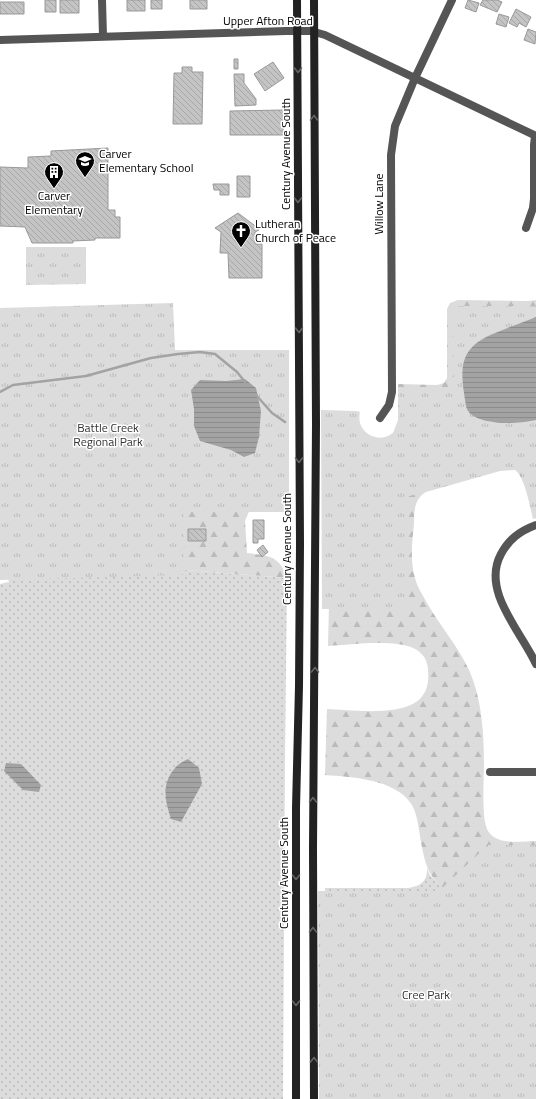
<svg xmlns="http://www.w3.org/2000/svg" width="536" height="1099" viewBox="0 0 536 1099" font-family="'Titillium Web',sans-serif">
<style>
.grass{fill:url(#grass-dots)}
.forest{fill:url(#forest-firs)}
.park{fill:url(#park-tufts)}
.water{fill:url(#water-rules)}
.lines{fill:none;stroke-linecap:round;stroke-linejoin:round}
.stream{stroke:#a3a3a3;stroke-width:2.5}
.building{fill:url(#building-back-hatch);stroke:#999}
.minor{stroke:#555;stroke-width:8}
.tertiary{stroke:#555;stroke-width:8}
.secondary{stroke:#222;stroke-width:8}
.oneway{stroke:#646464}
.labels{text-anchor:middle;stroke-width:3;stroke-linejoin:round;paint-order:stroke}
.street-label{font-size:12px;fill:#000;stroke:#fff}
.poi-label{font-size:12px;fill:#000;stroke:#fff;text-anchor:start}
.park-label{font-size:12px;fill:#333;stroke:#fff}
</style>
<defs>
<pattern id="grass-dots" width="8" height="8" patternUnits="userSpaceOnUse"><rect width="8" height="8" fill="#dcdcdc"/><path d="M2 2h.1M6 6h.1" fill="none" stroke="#bbb" stroke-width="1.8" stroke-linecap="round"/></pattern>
<pattern id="forest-firs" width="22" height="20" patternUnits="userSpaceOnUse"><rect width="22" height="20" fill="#dcdcdc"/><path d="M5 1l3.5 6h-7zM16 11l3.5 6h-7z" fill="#bbb"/></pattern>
<pattern id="park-tufts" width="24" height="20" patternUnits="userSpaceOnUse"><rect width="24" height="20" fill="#dcdcdc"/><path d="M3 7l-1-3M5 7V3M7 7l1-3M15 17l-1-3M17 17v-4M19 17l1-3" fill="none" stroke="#bbb"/></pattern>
<pattern id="water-rules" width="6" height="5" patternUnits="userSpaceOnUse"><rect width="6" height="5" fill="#a3a3a3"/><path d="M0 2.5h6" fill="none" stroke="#8b8b8b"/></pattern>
<pattern id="building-back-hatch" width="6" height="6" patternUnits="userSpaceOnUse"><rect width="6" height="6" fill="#c4c4c4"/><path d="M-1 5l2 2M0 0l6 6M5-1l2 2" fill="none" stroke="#a7a7a7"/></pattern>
</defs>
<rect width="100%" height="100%" fill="#fff"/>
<!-- grass -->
<path class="grass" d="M0 548 174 569 287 578 285 757 283 1099H0V584L9 582Z
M427 868 430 875 445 891 324 904 325 888H408C420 886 428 881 427 868Z"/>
<!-- forest -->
<path class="forest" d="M458 300 528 301 536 300V317L465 394 393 433 398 420V384L437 385 444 383 447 378V309L450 303Z
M72 365 253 502 245 521 247 553C268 556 279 554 287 578L174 569Z
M536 453V518L533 519C530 507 525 477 515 470L500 471 426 492C414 499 414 512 414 524 412 542 410 561 415 578 417 587 423 595 427 603 440 626 458 646 469 670 482 699 484 734 484 765 484 779 481 820 488 831 497 846 522 841 536 841V1099L445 891C428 874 426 867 421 843 419 831 418 816 412 805 396 779 352 777 325 775L327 709C351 710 409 718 423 695 428 688 429 679 428 671 428 661 423 652 413 648 392 639 351 645 328 646L329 604 383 501Z"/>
<!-- park -->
<path class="park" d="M26 247H86V284L26 285Z
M173 303 175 350H289V512H184V575L0 580V308Z
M453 306H536V518L535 519 519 465 406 497V609H322L321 410 356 411 360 412C354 438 391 448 398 424 401 413 398 398 398 387H454Z
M488 845H536V1099H319L318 891H439Z"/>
<!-- water -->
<path class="water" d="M536 317V420C520 424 470 427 466 406 464 393 461 378 463 366 467 341 491 335 510 327 519 324 528 320 536 317Z
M245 379 256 388 261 411 259 437 255 453 244 457 231 450 200 441 194 426V409L191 390 200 380 226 381Z
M188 759 199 768 202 784 181 822 171 819C165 801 161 784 175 768 178 764 184 761 188 759Z
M6 763 21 764 41 785 39 792 23 790 4 771Z"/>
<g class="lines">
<!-- stream -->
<path class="stream" d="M0 392 13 385 86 376 151 358 178 354 200 352 215 354 237 372 245 382
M256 395 272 413 285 422"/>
</g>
<!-- building -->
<path class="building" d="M45 0H56V12H45Z
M60 0H79V13H60Z
M127 0H145V11H127Z
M151 0H162V9H151Z
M190 0H207V9H190Z
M468 0 479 3 476 12 465 8Z
M483 0H497L502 2 497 12 480 5Z
M0 2H24V14H0Z
M516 9 531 17 526 27 519 23 517 27 509 23Z
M499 14 509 17 506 27 496 24Z
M528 29 536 32 535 44 524 40Z
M234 59H238V69H234Z
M273 62 284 78 265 91 254 74Z
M182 67H192V72H203L202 124H173L174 73H182Z
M234 74H244V83L256 99V105L235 106Z
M283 110V135H230V111Z
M108 148V210H115V217H120V238H95V240L73 241V243H32L25 227 0 226V167L28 168V157L51 156V151Z
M237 176H250V197H237Z
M213 184H229V195H220V190H214Z
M238 213 258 228 259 230 255 232V244H262V278H229L228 253H220L221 232 215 228Z
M253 520H264V539H258V543H253Z
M188 529H206V541H188Z
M263 545 268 552 262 557 257 550Z"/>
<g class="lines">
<!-- minor -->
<path class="minor" d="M102 0 103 36
M526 228 533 208 534 199V145L535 136
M380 418 389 405 392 392 391 155 395 126 415 78 452 0
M536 525C520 531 509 539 501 554 481 591 521 631 536 664
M490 772H536"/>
<!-- tertiary -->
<path class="tertiary" d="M0 40 286 31H311L325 35 536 136"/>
<!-- secondary -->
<path class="secondary" d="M314 0 316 424 313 848 314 1099
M296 1099V808L299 686 300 544 297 0"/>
</g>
<!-- one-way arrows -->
<defs><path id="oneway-chevron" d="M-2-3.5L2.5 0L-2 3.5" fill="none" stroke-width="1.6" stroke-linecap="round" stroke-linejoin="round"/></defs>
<g class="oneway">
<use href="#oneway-chevron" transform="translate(298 70) rotate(90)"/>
<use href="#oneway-chevron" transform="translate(314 118) rotate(-90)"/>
<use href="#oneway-chevron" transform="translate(298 200) rotate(90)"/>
<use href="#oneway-chevron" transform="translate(299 330) rotate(90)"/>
<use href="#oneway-chevron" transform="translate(299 460) rotate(90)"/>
<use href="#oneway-chevron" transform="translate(315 670) rotate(-90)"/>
<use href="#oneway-chevron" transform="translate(313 800) rotate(-89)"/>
<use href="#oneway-chevron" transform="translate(296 877) rotate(90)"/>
<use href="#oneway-chevron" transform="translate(313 930) rotate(-90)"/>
<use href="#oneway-chevron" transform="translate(296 1003) rotate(90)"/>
<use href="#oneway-chevron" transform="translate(314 1060) rotate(-90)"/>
</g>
<!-- icons -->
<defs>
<g id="school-pin" transform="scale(1)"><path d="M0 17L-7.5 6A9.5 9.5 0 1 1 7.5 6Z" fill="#000" stroke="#fff"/><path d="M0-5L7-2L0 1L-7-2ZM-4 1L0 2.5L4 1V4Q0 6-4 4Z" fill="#fff"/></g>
<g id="building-pin" transform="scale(1)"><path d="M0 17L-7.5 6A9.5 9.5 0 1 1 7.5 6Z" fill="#000" stroke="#fff"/><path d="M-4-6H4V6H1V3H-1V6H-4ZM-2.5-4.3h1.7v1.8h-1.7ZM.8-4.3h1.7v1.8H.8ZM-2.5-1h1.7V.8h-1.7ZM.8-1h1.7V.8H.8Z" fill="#fff"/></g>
<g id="church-pin" transform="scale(1)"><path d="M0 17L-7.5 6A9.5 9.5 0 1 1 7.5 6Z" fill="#000" stroke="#fff"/><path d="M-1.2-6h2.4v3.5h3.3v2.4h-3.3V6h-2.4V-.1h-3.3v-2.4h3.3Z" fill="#fff"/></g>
</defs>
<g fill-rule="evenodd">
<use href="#school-pin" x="85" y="161"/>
<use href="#building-pin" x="54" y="172"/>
<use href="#church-pin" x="241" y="231"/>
</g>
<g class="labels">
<!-- street labels -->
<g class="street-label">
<text x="268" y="25">Upper Afton Road</text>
<text transform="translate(286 154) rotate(-90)" y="4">Century Avenue South</text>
<text transform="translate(379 204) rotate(-90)" y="4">Willow Lane</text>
<text transform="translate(287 549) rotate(-90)" y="4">Century Avenue South</text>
<text transform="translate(284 873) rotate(-90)" y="4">Century Avenue South</text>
</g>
<!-- poi labels -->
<g class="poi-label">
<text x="99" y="158">Carver<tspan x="99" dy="14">Elementary School</tspan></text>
<text x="54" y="200" text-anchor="middle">Carver<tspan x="54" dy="14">Elementary</tspan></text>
<text x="255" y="228">Lutheran<tspan x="255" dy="14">Church of Peace</tspan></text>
</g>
<!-- park labels -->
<g class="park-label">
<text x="108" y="432">Battle Creek<tspan x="108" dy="14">Regional Park</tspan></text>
<text x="426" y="999">Cree Park</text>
</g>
</g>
</svg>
